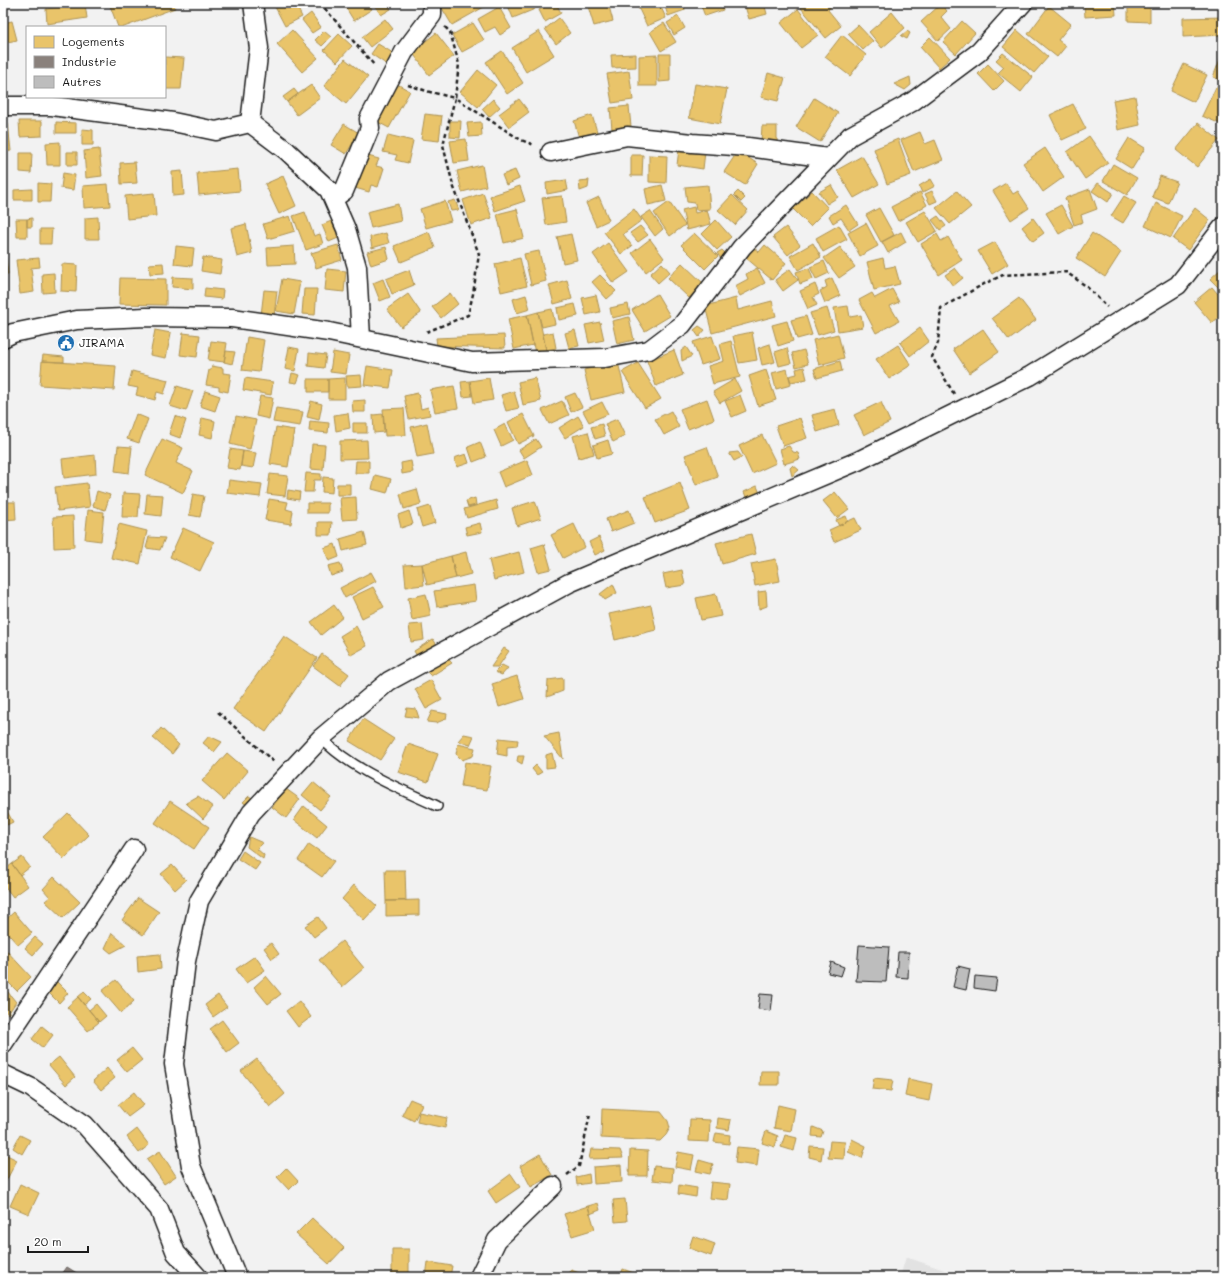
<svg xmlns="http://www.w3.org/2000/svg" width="1226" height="1280" viewBox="0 0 1226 1280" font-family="Mali,sans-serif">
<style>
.built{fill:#e2e2e2}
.homes{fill:#e9c46a;stroke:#ac9253}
.industry{fill:#8a817c;stroke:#69635f}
.building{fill:#bdbdbd;stroke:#1c1c1c}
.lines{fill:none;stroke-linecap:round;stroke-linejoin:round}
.lane-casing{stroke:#1c1c1c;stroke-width:12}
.street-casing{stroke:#1c1c1c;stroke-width:21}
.path{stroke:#1c1c1c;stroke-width:2.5;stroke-dasharray:4 3;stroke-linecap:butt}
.lane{stroke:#fff;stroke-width:9}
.street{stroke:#fff;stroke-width:18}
.labels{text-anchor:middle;stroke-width:4;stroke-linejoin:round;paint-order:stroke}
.poi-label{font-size:12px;fill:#1c1c1c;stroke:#fff;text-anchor:start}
</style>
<rect width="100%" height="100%" fill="#f2f2f2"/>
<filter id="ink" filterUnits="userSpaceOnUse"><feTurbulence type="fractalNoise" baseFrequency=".025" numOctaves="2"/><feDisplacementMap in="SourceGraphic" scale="8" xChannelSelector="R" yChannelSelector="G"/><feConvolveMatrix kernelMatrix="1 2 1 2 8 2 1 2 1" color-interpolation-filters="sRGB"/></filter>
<g filter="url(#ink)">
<!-- built -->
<path class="built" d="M906 1257 965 1277H900Z"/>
<!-- homes -->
<path class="homes" d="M109 3H173L175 8 124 27H118Z
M273 3H295L302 17 285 26Z
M343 3H368L372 9 354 21Z
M373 3H387L391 9 381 15Z
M439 3H491L452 25Z
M507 3H532L535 9 513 18Z
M552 3H556L561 13 545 22 539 10Z
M587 3H608L613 21 594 26Z
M646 3H659L666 18 647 26 638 7Z
M664 3H683L685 10 668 16Z
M700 3H720L723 10 705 16Z
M744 3H764L767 14 749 19Z
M807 3H829L831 6 828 10 841 26 826 38 801 8Z
M1084 3H1115L1116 15 1085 17Z
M1128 3H1150V22L1128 21Z
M85 4 87 18 47 24 46 9Z
M941 4 947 11 941 17 951 29 938 41 921 22Z
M1049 6 1071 24 1058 40 1066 46 1057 57 1028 34Z
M499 7 511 28 500 35 495 27 485 32 478 19Z
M798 9 818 35 801 48 781 23Z
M892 12 905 28 882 48 869 32Z
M311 13 321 27 312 33 302 20Z
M678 16 685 28 674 35 667 23Z
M1223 17V35L1183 37V18Z
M559 18 570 33 556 44 545 29Z
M385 19 393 29 370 47 362 37Z
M12 21 17 40 3 43V23Z
M962 21 975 33 956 54 943 42Z
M473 23 484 40 462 52 452 35Z
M664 23 676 42 661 51 650 32Z
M858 25 873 41 863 50 848 34Z
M292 30 318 58 302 72 277 44Z
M1017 30 1048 57 1034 73 1003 47Z
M324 31 331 37 322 46 315 40Z
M539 31 554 55 526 72 512 48Z
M907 31 910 33 907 39 901 36Z
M436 33 454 56 429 75 412 52Z
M339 34 352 46 337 62 324 50Z
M842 35 866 55 850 76 825 57Z
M930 37 950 58 939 68 920 47Z
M378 44 393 53 386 64 371 54Z
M502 51 523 83 507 94 486 62Z
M1223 52V81L1213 77Z
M1003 53 1033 77 1021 92 998 73 1004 67 996 60Z
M636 54V67L612 68 611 55Z
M659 54H670V81L659 82Z
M657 55V86H639V56Z
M165 57 184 58 181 89H165Z
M345 59 368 77 346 104 324 86Z
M988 64 1004 81 994 91 978 74Z
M1184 64 1207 75 1194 102 1171 91Z
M478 70 496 85 478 107 460 92Z
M629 71 633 100 612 103 607 74Z
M768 73 785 78 778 101 761 97Z
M910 77 911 85 905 90 894 84Z
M397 84 410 91 389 128 376 121Z
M695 84 727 89 720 124 689 118Z
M311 85 320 98 297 115 287 102Z
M1216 87 1223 90V125L1202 116Z
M294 89 298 94 287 102 283 97Z
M1135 96 1140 125 1118 130 1113 100Z
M814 98 838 113 820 142 796 127Z
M493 99 500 107 489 117 482 109Z
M519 99 529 112 509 127 499 114Z
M1073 104 1086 129 1062 140 1050 115Z
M629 106 631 127 612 129 610 108Z
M425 114 442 116 439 141 421 139Z
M592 115 598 135 580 141 574 121Z
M19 121H42V136L20 137Z
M450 121H461L460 138 450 137Z
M56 122 76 123V133H56Z
M481 122 482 136 469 137 467 123Z
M8 123 11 151 3 152V124Z
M1198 123 1219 140 1197 167 1176 150Z
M344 124 359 133 346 154 331 145Z
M762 126H777V142L761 141Z
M82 129 93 130V145H82Z
M920 132 925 144 935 140 943 160 914 172 901 140Z
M388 135 413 141 408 163 395 160 397 155 383 152Z
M1089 136 1108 163 1085 179 1067 152Z
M1129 138 1145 148 1132 169 1116 159Z
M466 139 469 161 454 163 450 141Z
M898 139 911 175 887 184 874 149Z
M60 142V165H47L46 143Z
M1045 148 1064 177 1043 192 1023 163Z
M99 149 102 176 86 178 84 151Z
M679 149 705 152 703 169 677 165Z
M738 151 758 164 745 185 724 172Z
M67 152H77V165H67Z
M20 153H32L31 173 20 172Z
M364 155 379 159 376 166 384 168 378 187 371 185 369 192 355 188Z
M631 155H643L642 176H631Z
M649 155 667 156 666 183 649 182Z
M862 156 879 184 854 198 837 170Z
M135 162 137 183 121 184 120 163Z
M1113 164 1137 178 1127 195 1103 181Z
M482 165 486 186 462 192 457 171Z
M238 169 240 191 199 195 197 173Z
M515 170 519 179 506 185 502 175Z
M182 171 184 195 173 196 172 172Z
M63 173 75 175 73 190 61 188Z
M3 175H5L6 190H3Z
M283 176 296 206 279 214 265 184Z
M1160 176 1177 182 1168 203 1152 197Z
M931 179 935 186 922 193 919 186Z
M566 180 568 190 547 194 546 183Z
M589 180 588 188 580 191 579 181Z
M38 183 51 184 50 202H38Z
M1006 183 1013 194 1018 191 1029 208 1011 220 993 191Z
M1098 183 1113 193 1108 202 1092 191Z
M108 184 110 206 84 208 83 186Z
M662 185 666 201 648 205 645 189Z
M708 185 710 209 696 210 695 203 687 202 685 187Z
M831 185 838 197 827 204 819 192Z
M520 186 525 201 495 211 490 196Z
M32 189V200H14V190Z
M1090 189 1097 209 1081 215 1083 222 1074 225 1065 198Z
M738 191 745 198 741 202 734 195Z
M812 191 828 208 810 226 793 209Z
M932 191 937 201 930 204 925 194Z
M957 191 971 207 950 224 936 208Z
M920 192 927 205 898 221 891 207Z
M154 193 156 216 127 219 125 196Z
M483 193 492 218 471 225 463 200Z
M732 195 748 210 735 225 718 210Z
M562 196 566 222 546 225 542 198Z
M1124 196 1136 203 1123 223 1111 216Z
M599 197 609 220 596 226 586 203Z
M455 200 459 210 451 211 448 202Z
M445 201 451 221 426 228 420 209Z
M669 202 685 225 670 236 654 213Z
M1156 203 1182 216 1171 238 1145 226Z
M398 204 401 221 371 228 367 212Z
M846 205 858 224 849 230 841 218 833 223 829 216Z
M1061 205 1073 226 1059 234 1046 213Z
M694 207 695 213 707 210 711 224 687 230 682 210Z
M879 208 894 235 881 242 866 215Z
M1195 208 1210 220 1188 250 1173 239Z
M517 209 524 238 504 243 497 214Z
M634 209 642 220 623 234 632 246 621 254 604 232Z
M650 211 663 229 655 236 641 217Z
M925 211 937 231 918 242 906 222Z
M305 212 314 236 320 234 323 244 306 250 293 216Z
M290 216 295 231 268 239 263 224Z
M938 216 946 226 940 230 932 220Z
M98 217 99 239H85V218Z
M32 218V227H27V219Z
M1033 218 1044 233 1033 241 1022 227Z
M16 219H27V237H17Z
M336 219 343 236 329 242 322 225Z
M716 220 731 237 717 250 702 234Z
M866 223 878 246 860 256 848 233Z
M246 224 252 253 237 257 231 228Z
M839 225 847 239 823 252 816 238Z
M640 226 648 235 638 242 630 233Z
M786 227 800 245 788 255 773 237Z
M40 229H52L51 244H40Z
M429 232 435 248 401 262 394 246Z
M901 232 906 242 888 253 882 242Z
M386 233 389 243 372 248 370 237Z
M694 233 718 256 705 269 681 245Z
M1092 233 1121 252 1105 277 1076 258Z
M571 234 577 260 563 263 557 237Z
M937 234 941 241 948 237 962 260 939 275 921 244Z
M650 239 664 258 646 272 632 253Z
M995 242 1008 264 992 274 978 251Z
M608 243 629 272 613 283 593 254Z
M813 243 821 257 798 270 790 256Z
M338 245 342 260 316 268 311 253Z
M765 245 786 263 772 280 745 257 753 247 759 252Z
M176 246 194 248 192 266 174 264Z
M294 246 295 264 268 265 267 248Z
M386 247 389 259 371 265 367 252Z
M840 247 855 267 839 278 824 258Z
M722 250 726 254 721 259 717 253Z
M539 251 546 281 531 285 524 254Z
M203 257 222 260 220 274 201 271Z
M6 258 8 274H3V259Z
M39 258 40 267 31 268 34 292 20 294 16 260Z
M520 258 527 286 501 292 495 264Z
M883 258 885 268 895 266 900 284 874 290 867 262Z
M824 261 829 273 816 279 810 267Z
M163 263 164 273 150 274 149 264Z
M662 263 670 272 658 283 650 274Z
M682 263 703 283 689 298 668 278Z
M62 264 77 265 76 292 61 291Z
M1223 267V292L1210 279Z
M757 268 765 283 740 296 735 286 748 279 746 274Z
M809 268 813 279 800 284 796 272Z
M955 268 963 278 953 286 945 275Z
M327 269 346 271 344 292 325 290Z
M790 269 798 280 783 291 775 280Z
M409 270 414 285 392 294 386 279Z
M54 273 55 292 43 293 42 274Z
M600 275 616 291 607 299 592 282Z
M173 277 193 278V289L172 287Z
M120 278 166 279V305L119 304Z
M832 278 840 296 825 303 820 291 827 287 825 281Z
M282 279 300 282 294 314 276 311Z
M383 279 390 297 380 301 373 283Z
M567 280 572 299 554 304 549 285Z
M815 284 819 294 813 297 817 305 808 309 800 291Z
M1212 287 1223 300V314L1212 323 1194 302Z
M205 288 223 290 222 299 204 297Z
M304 289H317L315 315 302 314Z
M892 289 899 302 890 306 899 321 876 333 859 300 872 293 875 298Z
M264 290 277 291 274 317 261 315Z
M450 293 458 304 441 318 432 307Z
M408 294 421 313 401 327 387 309Z
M657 294 670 316 645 331 632 310Z
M526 295 530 309 517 313 513 299Z
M596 295 600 312 586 315 582 298Z
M736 298 738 310 772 301 776 316 712 333 705 306Z
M1019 298 1036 320 1009 340 992 318Z
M575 304 578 316 559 320 557 308Z
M628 304 630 314 612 318 610 308Z
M848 306 850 317 861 315 863 327 838 331 834 308Z
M827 308 834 330 818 335 810 313Z
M552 309 555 324 542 327 538 312Z
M538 312 546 350 535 353 527 315Z
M527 315 533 345 514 349 508 319Z
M806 316 812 335 797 339 791 320Z
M629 317 634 340 617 344 612 321Z
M787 321 793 341 778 346 772 325Z
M600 322 604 340 589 343 585 325Z
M699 326 705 330 699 337 694 330Z
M920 328 929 341 910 356 900 343Z
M983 329 999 352 969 373 953 349Z
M155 330 171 333 166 358 150 355Z
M575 330 579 346 569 348 565 333Z
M553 332 556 348 546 350 543 334Z
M752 332 757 360 739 363 733 336Z
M183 333 200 335 197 357 180 355Z
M838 334 844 358 819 365 813 340Z
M504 335 505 348 437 346 436 338Z
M712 336 720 359 701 365 693 342Z
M247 337 264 340 259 372 242 370Z
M211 341 227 343 224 362 208 360Z
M731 341 740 377 713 384 708 366 724 361 720 344Z
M770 344 775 362 762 365 758 348Z
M898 345 911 365 889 379 876 359Z
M289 347 299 349 295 371 285 369Z
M686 347 692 356 682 361 681 351Z
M787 348 791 363 779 366 775 352Z
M674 350 683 375 656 386 647 361Z
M804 350 808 364 796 367 792 353Z
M226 351 235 352 232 364 224 362Z
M333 352 349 355 346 374 330 372Z
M309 353 326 355 324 368 308 366Z
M43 355 64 357V362L42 361Z
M42 361 116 366 114 390 40 385Z
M840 361 842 371 817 378 814 369Z
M618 362 625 392 591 400 584 370Z
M638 363 661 399 645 408 622 372Z
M212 366 223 368V373L231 374 228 392 219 390V387L206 385 209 370H211Z
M367 366 393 370 390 388 364 385Z
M804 367 807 379 791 382 789 376 797 374 796 369Z
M787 369 791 385 776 389 772 373Z
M766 370 776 400 758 406 749 376Z
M132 371 168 380 164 394 157 392 155 400 136 395 138 388 128 386Z
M292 373 300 375 297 383 290 382Z
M361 375 362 386 347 387 346 376Z
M245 378 273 382 271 395 243 390Z
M345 378V399H328V379Z
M489 378 493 400 474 403 470 381Z
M535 378 541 401 523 405 518 382Z
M308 379H328V392H308Z
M735 379 741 391 720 403 713 392Z
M470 381 472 396 463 397 461 382Z
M177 386 193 391 186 411 170 406Z
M454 386 458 408 435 412 430 390Z
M205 391 220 396 215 411 200 406Z
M514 391 519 408 506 411 501 395Z
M418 393 421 409 428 407 430 415 409 419 404 396Z
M575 393 582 407 571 412 565 397Z
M740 395 746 411 732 417 725 401Z
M260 396 273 398 269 419 256 416Z
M707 399 714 419 688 429 680 409Z
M365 400V412H353L352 401Z
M311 401 322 404 319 420 307 417Z
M562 401 569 415 549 424 542 410Z
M602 402 608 414 589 422 583 411Z
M881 402 890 422 864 435 854 415Z
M276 408 303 412 300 426 273 422Z
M404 408 406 435 385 436 383 409Z
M835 409 839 425 817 432 812 415Z
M671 411 679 427 664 435 655 419Z
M348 413 350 428 336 431 334 415Z
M136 414 148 419 139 443 127 439Z
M383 414 384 432 374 433 373 415Z
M523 414 534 436 518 444 508 422Z
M175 416 186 420 180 438 169 434Z
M236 416 256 420 250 449 230 444Z
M578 416 584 426 565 438 559 428Z
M202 418 215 421 212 438 199 435Z
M800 418 807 438 783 446 776 426Z
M617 419 625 436 613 442 605 424Z
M310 421 329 423 328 433 309 431Z
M353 423H367V433H353Z
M427 423 433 454 417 457 411 427Z
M505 424 513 440 501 446 494 430Z
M602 424 605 436 595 439 591 427Z
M276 427 294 430 288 467 270 464Z
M588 432 594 454 579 458 573 436Z
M762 435 776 463 752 474 739 446Z
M162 439 183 448 176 463 193 471 183 493 145 475Z
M536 439 541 447 524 458 519 450Z
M367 440 368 458 340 459V441Z
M608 440 612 454 597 458 593 445Z
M480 442 486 457 473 462 468 447Z
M312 444 325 445 323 470 310 469Z
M118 446 132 447 129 473 115 471Z
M789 446 793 452 798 453 800 459 784 464 780 449Z
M707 447 718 477 696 485 685 455Z
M230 449 243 451 240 470 227 468Z
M243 451 256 453 253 468 241 466Z
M738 452 742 457 734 461 729 453Z
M466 454 469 463 457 467 454 458Z
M95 455 96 474 64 478 62 459Z
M527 460 533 475 504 487 498 472Z
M356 461H369V473H355Z
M411 461 413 472 402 474 401 463Z
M793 465 799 470 792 476 790 468Z
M306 473 321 474V480H314L313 492H304Z
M270 474 288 476 285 496 267 494Z
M375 475 391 479 387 493 372 489Z
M323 477 333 478 332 493 322 492Z
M229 480 262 484 260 497 227 493Z
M87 483 90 507 58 511 55 487Z
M680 483 690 510 655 523 645 497Z
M337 484H350V495H337Z
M757 486 761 496 749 504 744 492Z
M417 489 421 504 404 509 400 494Z
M288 490 300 492 299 500 287 498Z
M97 491 110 495 105 510 93 506Z
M835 492 849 509 837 518 823 501Z
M123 493 140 494 138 517H122Z
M147 494 163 495 161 516 145 514Z
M193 494 204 496 200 517 189 515Z
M356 497 357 519 342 520 340 498Z
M475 498 476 505 468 507 466 501Z
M269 499 288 502 286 509 293 511 291 524 265 520Z
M496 500 498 509 467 518 464 509Z
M535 501 541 518 517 526 512 508Z
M3 502H15L16 519 3 520Z
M307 503H328V513H307Z
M430 506 435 523 422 527 417 510Z
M88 510 104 512 101 541 85 539Z
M629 510 634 523 611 532 606 519Z
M409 511 413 524 401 528 398 515Z
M73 516 74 547 54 548 53 517Z
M846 516 848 521 839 526 836 520Z
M855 518 861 530 834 542 829 530Z
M318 522H332L331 535H318Z
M480 523 482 532 467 535 465 527Z
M119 524 147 531 140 564 111 558Z
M574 524 585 547 563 558 551 535Z
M183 528 214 542 200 571 170 557Z
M364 532 367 545 343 551 340 539Z
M751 534 756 554 722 564 716 543Z
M149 537 165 538 160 550 146 548Z
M599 537 605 550 595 555 589 542Z
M335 544 339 557 329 561 324 548Z
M544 544 551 569 538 572 531 548Z
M466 552 471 574 456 578 451 556Z
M519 552 524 572 494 580 489 560Z
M451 556 456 578 427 585 422 564Z
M776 559 780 581 755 586 751 564Z
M340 563 343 572 331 576 328 566Z
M422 564 424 585 406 587 404 565Z
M682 570 685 585 666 588 663 574Z
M371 572 376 581 345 598 340 588Z
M613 584 617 593 605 600 600 594Z
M474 585 476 601 437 607 434 591Z
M373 587 384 607 362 618 352 597Z
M766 591 767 606 759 609 758 592Z
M426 594 431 616 412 620 408 598Z
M716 594 721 616 701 620 696 598Z
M334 605 343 617 321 635 311 622Z
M651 605 656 630 615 640 609 614Z
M422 624 424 640 411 642 409 625Z
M356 626 367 646 351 655 340 636Z
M284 636 317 658 266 732 233 709Z
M433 639 437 645 418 658 414 651Z
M504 648 509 651 498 667H491Z
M322 654 349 674 340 686 313 666Z
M448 659 452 663 431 676 427 672Z
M502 665 508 668 502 675 495 672Z
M517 676 524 699 499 707 492 684Z
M563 678V691L547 697 548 680Z
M431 680 442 700 426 709 415 689Z
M407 708 416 709 419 718 405 716Z
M432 711 447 714 446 719 436 723 427 722Z
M363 719 394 739 380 760 349 741Z
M161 728 179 745 172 754 153 738Z
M559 733 563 759 544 736Z
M464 734 474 736 470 745 458 741Z
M209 736 222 742 214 752 203 743Z
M499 738 518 740 517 746 507 747V756L497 754Z
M408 744 438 754 428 782 398 772Z
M458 744 475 748 473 756 462 760 456 754Z
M227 753 248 771 224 800 202 781Z
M552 753 555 767 546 768V755Z
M518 756H524L522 764 517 761Z
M465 762 491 766 487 790 461 786Z
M536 765 542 772 537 775 532 769Z
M313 782 331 797 320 810 302 795Z
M286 789 300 799 286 818 272 807Z
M198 796 213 807 203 819 186 803Z
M249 796 255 800 250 808 243 802Z
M170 801 209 827 194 849 155 823Z
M3 804 13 822 7 825 3 817Z
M304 806 327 825 317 838 294 820Z
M68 813 89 835 64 859 43 837Z
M249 837 263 843 257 849 264 855 263 859 247 847Z
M309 844 334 861 322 877 298 860Z
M243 851 260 863 255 870 238 859Z
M22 857 30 867 20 875 12 864Z
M12 864 28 886 13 897 3 884V871Z
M172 865 186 880 175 890 161 874Z
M385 870H405L406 901H386Z
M54 877 80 902 63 918 45 901 50 897 43 889Z
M354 885 377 906 364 920 342 899Z
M138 898 159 912 143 935 122 920Z
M419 900V915L386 916V901Z
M14 912 32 933 18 945 3 928V922Z
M318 917 326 928 314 937 305 926Z
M112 933 126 945 111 953 105 948Z
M35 937 43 944 33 955 25 948Z
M342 941 364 968 342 987 319 960Z
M271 943 279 954 272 959 264 948Z
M5 949 31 977 17 991 3 977V950Z
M160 954 161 969 138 972 137 956Z
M255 956 265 970 246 983 236 969Z
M266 976 281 994 268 1004 254 987Z
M54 979 68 993 59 1003 45 989Z
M116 980 134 1001 121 1013 102 991Z
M7 991 16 1002 8 1014 3 1008V993Z
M84 992 91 999 84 1005 78 997Z
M218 995 227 1007 213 1017 205 1005Z
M78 997 99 1022 88 1031 67 1007Z
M299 1001 311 1017 298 1027 286 1011Z
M96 1004 106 1016 99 1022 89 1010Z
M222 1020 239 1043 227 1052 210 1029Z
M42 1026 53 1035 43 1048 32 1039Z
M132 1048 142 1060 127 1072 117 1060Z
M59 1057 75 1077 66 1085 49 1065Z
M257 1059 285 1094 270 1107 241 1071Z
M107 1068 115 1078 101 1090 93 1081Z
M761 1071H779V1085H760Z
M874 1078 893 1080 891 1091 872 1089Z
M908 1079 932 1084 929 1101 905 1096Z
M134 1092 144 1105 128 1117 118 1105Z
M410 1099 422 1104 414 1121 402 1115Z
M778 1105 795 1109 791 1131 774 1128Z
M602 1109 661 1112 668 1121 670 1128 666 1135 660 1141 601 1138Z
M419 1112 447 1118 445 1128 417 1122Z
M718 1118 731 1120 729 1130 717 1128Z
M690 1119 710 1120 709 1142 689 1141Z
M813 1127 823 1131 821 1137 812 1136Z
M137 1129 149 1145 139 1153 127 1137Z
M766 1131 778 1136 775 1147 762 1143Z
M716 1133 730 1135 729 1144 714 1142Z
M20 1135 30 1140 22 1154 13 1148Z
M785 1135 797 1138 794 1151 781 1147Z
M852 1139 866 1146 862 1158 848 1152Z
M830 1141 845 1142 844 1159 828 1158Z
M810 1146 823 1147 821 1160 809 1157Z
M737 1147 759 1149 757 1166 735 1163Z
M591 1149 620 1150 623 1158 589 1159Z
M630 1150 648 1151 647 1176H629Z
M160 1151 176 1176 164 1184 147 1159Z
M678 1152 694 1155 691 1170 675 1167Z
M3 1153 17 1160 3 1187Z
M540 1154 552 1175 531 1187 520 1166Z
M699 1160 713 1164 710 1174 696 1171Z
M621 1165 622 1182 594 1184 593 1167Z
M654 1166 673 1168 672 1182 652 1180Z
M286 1168 298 1181 289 1190 277 1177Z
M511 1174 520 1187 496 1203 488 1191Z
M589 1174 590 1183 577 1185 576 1177Z
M711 1182 730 1184 728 1200 709 1198Z
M20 1184 39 1193 29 1214 10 1206Z
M679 1185 697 1188 696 1197 678 1194Z
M625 1199 627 1221 615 1222 613 1200Z
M598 1203 600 1210 590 1214 588 1206Z
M588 1206 595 1229 572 1236 564 1214Z
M312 1218 344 1248 329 1264 296 1234Z
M693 1236 715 1244 711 1256 689 1248Z
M392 1249H409V1277H392Z
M428 1262 452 1266 450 1277H426Z
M623 1269 644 1277H620Z
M571 1270 590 1277H568Z"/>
<!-- industry -->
<path class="industry" d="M67 1267 83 1277H60Z"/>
<!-- building -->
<path class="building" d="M859 945 889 947 886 982 856 981Z
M898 952H909L908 978 896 977Z
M831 962 844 967 841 976 828 973Z
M958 966 970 969 966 990 953 987Z
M975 976 997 978 995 991 974 988Z
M760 994 773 995 771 1011 758 1009Z"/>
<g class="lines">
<!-- lane casing -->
<g class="lane-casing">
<path id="lane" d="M321 738C351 769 398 788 437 806"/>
</g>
<!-- street casing -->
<g class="street-casing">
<path id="street" d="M3 106H52L173 122 216 131 250 123
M250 123 287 151 329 190 346 229 357 267 361 338
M250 123 259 48 253 3
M551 152 627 136 692 143 748 147 828 158
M333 199 344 191 370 128 369 119 404 52 432 15V3
M3 338 13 333 77 320 146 317 232 318 329 332 472 362 605 358 649 350 682 325 742 247 850 136 912 102 979 52 1023 3
M3 1044 134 849
M3 1074 30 1087 85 1125 159 1209 176 1253 198 1277
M237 1277 191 1166 174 1064 186 961 199 901 251 813 321 738 389 681 569 583 858 461 1030 376 1178 285 1223 227
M479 1277 497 1240 553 1186"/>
</g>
<!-- path -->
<path class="path" d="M320 3 375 66
M445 27 450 32 459 64 455 98 521 140 534 145
M408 85 430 92 455 98 443 145 453 185 479 254 473 294 468 315 424 333
M954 394 932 357 938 343 941 308 984 284 1003 275 1066 272 1086 286 1107 307
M218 712 274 762
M567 1175 579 1166 590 1114"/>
<!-- lane -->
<use href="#lane" class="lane"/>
<!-- street -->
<use href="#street" class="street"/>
</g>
</g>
<!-- icons -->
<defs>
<g id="civic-disc" transform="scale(0.9)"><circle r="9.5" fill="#1f6fb2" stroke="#fff"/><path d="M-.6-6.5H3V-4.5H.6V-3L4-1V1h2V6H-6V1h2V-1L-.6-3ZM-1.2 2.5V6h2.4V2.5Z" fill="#fff"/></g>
</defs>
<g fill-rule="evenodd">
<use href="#civic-disc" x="66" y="343"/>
</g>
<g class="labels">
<!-- poi labels -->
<g class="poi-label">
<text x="79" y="347">JIRAMA</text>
</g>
</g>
<!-- margin -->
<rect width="1226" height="1280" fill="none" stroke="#fff" stroke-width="16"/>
<rect x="8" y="8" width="1210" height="1264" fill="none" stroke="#1c1c1c" stroke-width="1.5" filter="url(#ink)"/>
<!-- legend -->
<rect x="26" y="26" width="140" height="72" fill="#ffffff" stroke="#a4a4a4"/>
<rect x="34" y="36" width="20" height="12" fill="#e9c46a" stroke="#a4a4a4"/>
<text x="62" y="46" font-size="12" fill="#1c1c1c">Logements</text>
<rect x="34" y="56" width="20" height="12" fill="#8a817c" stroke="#a4a4a4"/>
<text x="62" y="66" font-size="12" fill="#1c1c1c">Industrie</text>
<rect x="34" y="76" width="20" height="12" fill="#bdbdbd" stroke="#a4a4a4"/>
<text x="62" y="86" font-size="12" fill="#1c1c1c">Autres</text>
<!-- scale -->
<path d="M28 1246v6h60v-6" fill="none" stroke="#1c1c1c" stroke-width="2"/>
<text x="34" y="1246" font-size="12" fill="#1c1c1c" stroke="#ffffff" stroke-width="3" paint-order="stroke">20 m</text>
</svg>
